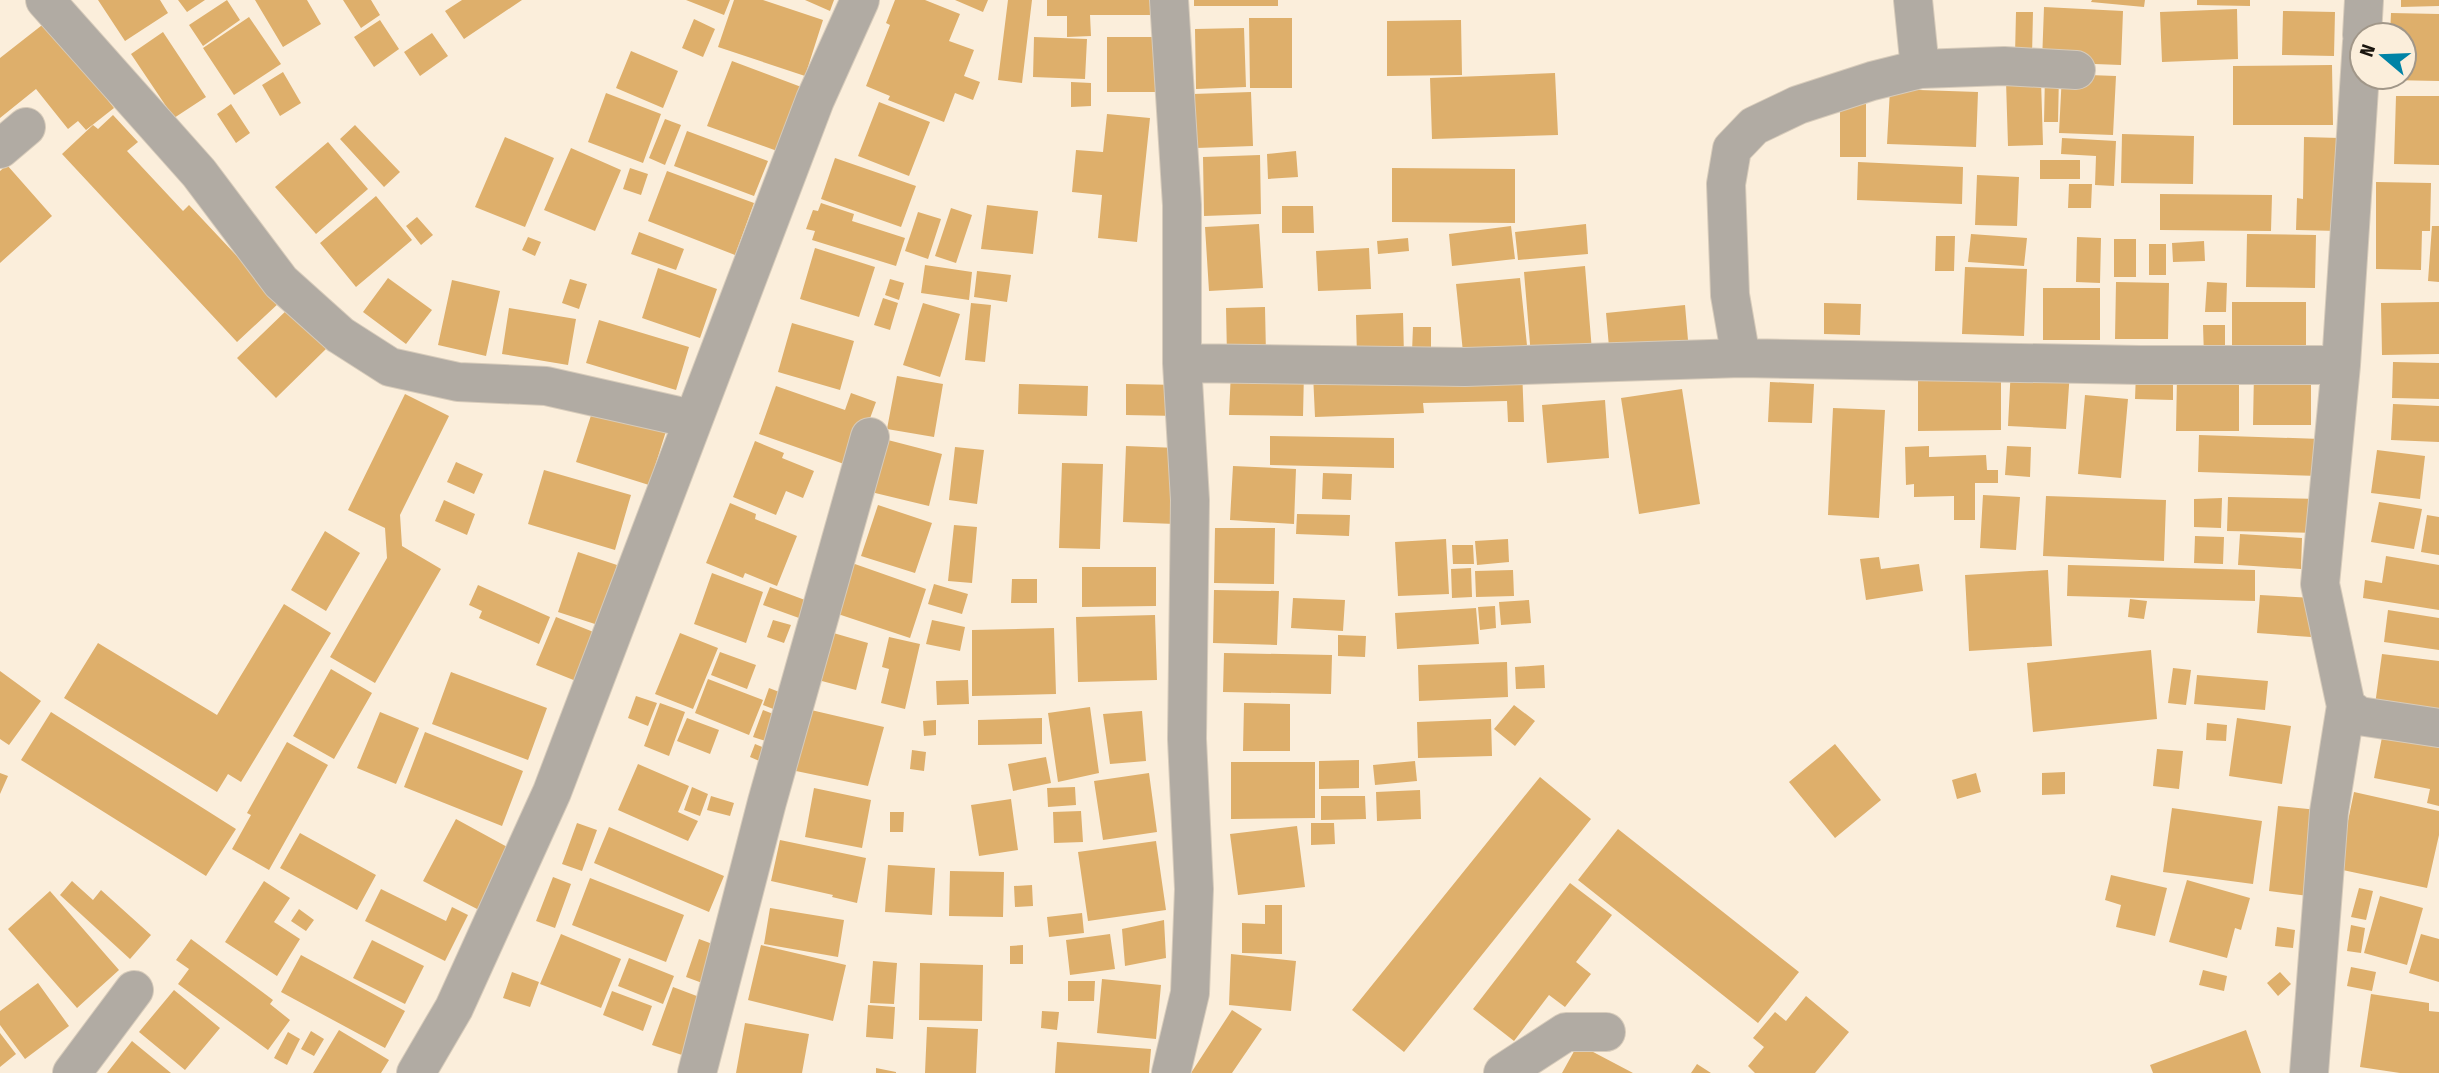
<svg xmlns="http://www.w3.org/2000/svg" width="2439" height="1073" viewBox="0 0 2439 1073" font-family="'Fira Sans Condensed',sans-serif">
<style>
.building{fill:#deaf6b}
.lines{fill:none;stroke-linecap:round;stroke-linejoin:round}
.minor-casing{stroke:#d7cbba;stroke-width:40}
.minor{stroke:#b1aba3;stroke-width:38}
</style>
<rect width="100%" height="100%" fill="#fbeedb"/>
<!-- building -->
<path class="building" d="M98 0H160L168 13 125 41Z
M178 0H205L187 12Z
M227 0 240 20 203 46 189 25Z
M255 0H307L321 24 283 47Z
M343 0H371L380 15 361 28Z
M462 0H522L464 39 445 11Z
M686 0H730L724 15Z
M734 0H763L823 20 805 76 718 47Z
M805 0H834L830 11Z
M895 0H925L960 14 949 41 974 50 964 76 980 82 973 100 955 93 944 122 888 100 890 96 866 86 890 25 886 23Z
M955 0H988L983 12Z
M1008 0H1032L1022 83 998 80Z
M1047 0H1156V15H1090L1091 36 1067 37V16H1047Z
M1194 0H1278V6H1194Z
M2092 0H2145L2144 7 2091 2Z
M2197 0H2250V6L2197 5Z
M2401 0H2439V6L2401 7Z
M2044 7 2123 11 2121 65 2042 62Z
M2237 9 2238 59 2162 62 2160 12Z
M2283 11 2335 12 2334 56 2282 55Z
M2016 12H2033L2032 56 2015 55Z
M2391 13 2439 14V81L2390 80V77H2404V35H2390Z
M249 17 281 64 234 95 203 48Z
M1249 18H1292V88H1250Z
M694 19 715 29 703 57 682 48Z
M380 20 399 49 374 67 354 37Z
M1461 20 1462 75 1387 76V21Z
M46 22 114 108 86 130 78 121 68 129 36 89 0 118V58Z
M1244 28 1246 87 1196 89 1195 29Z
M163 32 206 97 174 118 131 54Z
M432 33 448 56 420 76 404 52Z
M1034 37 1087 39 1085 79 1033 77Z
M1107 37H1157V92H1107Z
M631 51 678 71 663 108 616 88Z
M732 61 804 88 780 152 707 126Z
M2332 65 2333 125H2233V66Z
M283 72 301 103 280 116 262 85Z
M1555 73 1558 135 1432 139 1430 78Z
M2045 74H2059L2058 122H2044Z
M2062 74 2116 76 2113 135 2059 133Z
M2041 80 2043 145 2008 146 2006 81Z
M1071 82 1091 83V106L1071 107Z
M1890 89 1978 92 1976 147 1887 144Z
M1251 92 1253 146 1196 148 1193 94Z
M606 93 661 114 643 163 588 142Z
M2396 96H2439V165L2394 164Z
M1840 100H1866V157H1840Z
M879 102 930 122 909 176 858 156Z
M231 104 250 133 236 143 217 114Z
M1107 114 1150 118 1137 242 1098 238 1102 195 1072 192 1076 150 1103 152Z
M113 115 138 142 127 151 183 211 189 205 280 302 237 342 62 154 93 125 98 129Z
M665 119 681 125 665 165 649 158Z
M355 125 400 172 384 187 340 139Z
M687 131 768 161 754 196 674 166Z
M2122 134 2194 136 2193 184 2121 183Z
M505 137 554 158 525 227 475 207Z
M2304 137 2340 138 2338 231 2296 230 2297 198 2303 199Z
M2062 138 2116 141 2114 186 2095 185 2096 156 2061 154Z
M328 142 368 189 316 234 275 187Z
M571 148 621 170 595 231 544 210Z
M1296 151 1298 177 1268 179 1267 154Z
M1260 155 1261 214 1204 216 1203 157Z
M835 158 916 186 901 227 821 199Z
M2040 160H2080V179H2040Z
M1858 162 1963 167 1962 204 1857 200Z
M7 165 52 216 0 263V171Z
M630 168 648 174 641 195 623 189Z
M1392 168 1515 169V223L1392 222Z
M667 171 754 203 735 255 648 221Z
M1977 175 2019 177 2017 226 1975 225Z
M2376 182 2431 183 2430 231H2422L2421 270 2376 269Z
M2069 184H2092L2091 208H2068Z
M2160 194 2272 195 2271 231 2160 230Z
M376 196 412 240 356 287 320 243Z
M821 203 854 214 852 221 905 238 896 266 812 240 815 231 806 229 813 210 818 211Z
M987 205 1038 211 1033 254 981 249Z
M1282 206H1313L1314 233H1282Z
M951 208 972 215 956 263 935 256Z
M918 212 941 219 928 259 905 251Z
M417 217 433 235 421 245 406 226Z
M1259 224 1263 288 1209 291 1205 227Z
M1586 224 1588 254 1518 260 1515 232Z
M1511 226 1515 259 1452 266 1449 234Z
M2432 226H2439V282L2428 281Z
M639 232 684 249 676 270 631 254Z
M1971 234 2027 238 2024 266 1968 262Z
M2247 234 2316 235 2315 288 2246 287Z
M1936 236H1955L1954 271H1935Z
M528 237 541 242 535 256 522 250Z
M2077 237 2101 238 2100 283 2076 282Z
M1408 238 1409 251 1378 254 1377 241Z
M2114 239H2136V277H2114Z
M2204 241 2205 261 2173 262 2172 243Z
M2149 244H2166V275H2149Z
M815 248 875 267 859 317 800 299Z
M1369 248 1371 289 1318 291 1316 251Z
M925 265 972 272 969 300 921 293Z
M1585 266 1592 351 1531 356 1524 272Z
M1965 267 2027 269 2024 336 1962 334Z
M658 268 717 289 700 338 642 318Z
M977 271 1011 275 1007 302 974 297Z
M388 278 432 310 406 344 363 312Z
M1520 278 1528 355 1464 362 1456 284Z
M570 279 587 284 579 309 562 303Z
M890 279 904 283 899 300 885 295Z
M452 280 500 291 486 356 438 345Z
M2116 282 2169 283 2168 339H2115Z
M2207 282 2227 283 2226 312H2205Z
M2043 288H2100V340H2043Z
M883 298 898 303 890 330 874 325Z
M2232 302H2306V360L2232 359Z
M2439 302V354L2382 355 2381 303Z
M923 303 960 314 940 377 903 365Z
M971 303 991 305 985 362 965 360Z
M1824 303 1861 304 1860 335 1824 334Z
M1685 305 1688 340 1609 347 1606 313Z
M290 307 328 347 276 398 237 358Z
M1265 307 1266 355 1227 356 1226 308Z
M509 308 576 319 568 365 502 354Z
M1403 313 1404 357 1357 358 1356 315Z
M599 320 689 347 676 390 586 363Z
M792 323 854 341 840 390 778 372Z
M2203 325H2225V357H2204Z
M1413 327H1431V352H1412Z
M2393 362 2439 363V399L2392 398Z
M2011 367 2070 371 2066 429 2008 426Z
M1522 368 1524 422H1508L1507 401 1423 403 1424 413 1315 417 1313 374Z
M1231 371 1304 372 1303 416 1229 415Z
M2254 372H2311V425H2253Z
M1918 373H2001V430L1918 431Z
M2136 373 2173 374V400L2135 399Z
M2177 375 2239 376V431H2176Z
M897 376 943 384 934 437 887 429Z
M1770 382 1814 384 1812 423 1768 422Z
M1019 384 1088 386 1087 416 1018 414Z
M1126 384 1179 385 1178 416 1126 415Z
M776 386 845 410 851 393 876 402 869 421 844 464 759 434Z
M1682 389 1700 504 1639 514 1621 398Z
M405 394 449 416 400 515 402 546 441 569 375 683 330 657 387 558 385 528 348 510Z
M2085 395 2128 399 2121 478 2078 474Z
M1605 400 1609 458 1547 463 1542 405Z
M595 403 668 425 649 485 576 462Z
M2393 404 2439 406V442L2391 440Z
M1833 408 1885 410 1879 518 1828 515Z
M2199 435 2321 439 2319 476 2198 472Z
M1270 436 1394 438V468L1270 465Z
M884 439 942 454 929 506 871 492Z
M755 441 784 453 782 458 814 471 803 498 786 491 776 515 733 497Z
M1126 446 1178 448 1175 524 1123 522Z
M1929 446V457L1986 455 1987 470H1998V483H1975V520H1954V496L1914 497V484L1906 485 1905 447Z
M2007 446 2031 447 2030 477 2005 475Z
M955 447 984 450 977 504 949 500Z
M2377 450 2425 456 2420 499 2371 493Z
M456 462 483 474 474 494 447 482Z
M1062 463 1103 464 1100 549 1059 548Z
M1233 466 1296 469 1294 524 1230 520Z
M544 470 631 495 615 550 528 524Z
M1323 473 1352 474 1351 500 1322 499Z
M1983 495 2020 497 2016 550 1980 548Z
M2046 496 2166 500 2164 561 2043 556Z
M2228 497 2320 499 2319 533 2227 531Z
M2222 498 2221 528 2194 527V499Z
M444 500 475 514 467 535 435 521Z
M2379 502 2422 509 2414 549 2371 542Z
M730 503 756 514 755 519 797 536 777 586 745 573 743 578 706 563Z
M878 505 932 523 915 573 861 556Z
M1297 514 1350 515 1349 536 1296 534Z
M2427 515 2439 517V555L2421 552Z
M954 525 977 527 972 583 948 581Z
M1215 528H1275L1274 584 1214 583Z
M325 531 360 553 326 611 291 590Z
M2240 534 2302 538 2301 569 2238 565Z
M2195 536 2224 537 2223 564 2194 563Z
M1446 539 1449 594 1398 596 1395 542Z
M1508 539 1509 562 1477 565 1475 541Z
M1452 545H1473L1474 564H1453Z
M578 552 617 565 598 625 558 612Z
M2386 556 2439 565V610L2363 598 2365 580 2382 583Z
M1879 557 1881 569 1919 564 1923 591 1866 600 1860 559Z
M852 563 926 589 910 638 835 613Z
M2068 565 2255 570V601L2067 596Z
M1082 567H1156V606L1082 607Z
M1471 568 1472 597 1452 598 1451 569Z
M1513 570 1514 596 1476 597 1475 571Z
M2048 570 2052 646 1969 651 1965 575Z
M712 573 763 592 746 643 694 624Z
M1012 579H1037V603H1011Z
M934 584 968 594 962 614 928 604Z
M478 585 550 617 539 644 479 618 482 611 469 605Z
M770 587 805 600 799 618 763 605Z
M1214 590 1279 591 1277 645 1213 643Z
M2260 595 2314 598 2311 637 2257 633Z
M1293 598 1345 600 1343 631 1291 628Z
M2130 599 2147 601 2144 619 2128 617Z
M1529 600 1531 623 1501 625 1499 602Z
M284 604 331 633 241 782 228 774 217 792 64 698 98 643 217 715Z
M1495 606 1496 628 1480 630 1478 607Z
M1476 608 1479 644 1397 649 1395 613Z
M2388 610 2439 618V650L2384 642Z
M1155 615 1157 680 1078 682 1076 617Z
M556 617 596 633 576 681 536 665Z
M773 620 791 625 784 643 767 637Z
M932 620 965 627 960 651 926 644Z
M1054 628 1056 694 972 696V630Z
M830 632 868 643 856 690 818 680Z
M680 633 718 648 693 709 655 694Z
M1338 635 1366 636 1365 657 1338 656Z
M889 637 920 644 905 709 881 703 889 669 882 667Z
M2151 650 2157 719 2033 732 2027 663Z
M720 652 756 665 747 689 711 675Z
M1224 653 1332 655 1331 694 1223 692Z
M2382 654 2439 661V719L2374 712Z
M1507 662 1508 697 1419 701 1418 665Z
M1544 665 1545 688 1516 689 1515 667Z
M2173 668 2191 670 2186 705 2168 703Z
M331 669 372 693 334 759 293 736Z
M0 671 41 701 9 745 0 739Z
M451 672 547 708 528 760 432 724Z
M2197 675 2268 681 2265 710 2194 704Z
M708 679 763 700 749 735 695 713Z
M968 680 969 704 937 705 936 681Z
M769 688 787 695 781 712 763 705Z
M636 696 657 703 648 726 628 718Z
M660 703 685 712 669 756 644 746Z
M1244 703 1290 704V751H1243Z
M1514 705 1535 721 1515 746 1494 729Z
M1090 707 1099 773 1058 782 1048 713Z
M763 710 781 717 772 743 753 737Z
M811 710 884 727 868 786 796 771Z
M1142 711 1146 761 1110 764 1103 714Z
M51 712 236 829 206 876 21 760Z
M380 712 419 728 396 784 357 768Z
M687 718 719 730 710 754 677 741Z
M1042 718V744L978 745V720Z
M2237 718 2291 726 2282 784 2229 776Z
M1491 719 1492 756 1418 758 1417 722Z
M936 720V735L924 736 923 721Z
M2385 722 2439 734V806L2427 803 2430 789 2374 778Z
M2207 723 2227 725 2226 741 2206 740Z
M425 732 523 771 502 826 404 787Z
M287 742 328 765 269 870 232 849 251 815 247 813Z
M755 744 769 750 764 763 750 757Z
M1835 744 1881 800 1835 838 1789 782Z
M2157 749 2183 751 2179 789 2153 786Z
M912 750 926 752 924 771 910 769Z
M1046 757 1051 783 1013 791 1008 764Z
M1359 760V788L1319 789V761Z
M1415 761 1417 781 1375 785 1373 765Z
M1231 762H1315V818L1231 819Z
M638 764 689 786 678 812 698 821 688 841 618 810Z
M2065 772V794L2042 795V773Z
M0 773 8 776 0 794Z
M1149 773 1157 832 1103 840 1094 781Z
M1976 773 1981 792 1957 799 1952 780Z
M1540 777 1591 819 1404 1052 1352 1010Z
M692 787 708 794 700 816 684 810Z
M1075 787 1076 805 1048 807 1047 788Z
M814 788 871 800 862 848 805 837Z
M1420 790 1421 819 1377 821 1376 792Z
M2354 792 2439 811V835L2427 888 2338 869Z
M711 796 734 803 730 816 707 810Z
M1321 796H1365L1366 819 1321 820Z
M1011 799 1018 850 979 856 971 805Z
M2278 806 2318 810 2309 896 2269 891Z
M2172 808 2262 821 2253 884 2163 872Z
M1081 811 1083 842 1054 843 1053 812Z
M890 812H904L903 832H890Z
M456 819 511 849 479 910 423 881Z
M577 823 597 830 582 871 562 864Z
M1311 823H1334L1335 844 1311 845Z
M1297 826 1305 887 1238 895 1230 834Z
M609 827 724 876 709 912 594 863Z
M1618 829 1799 972 1758 1023 1578 880Z
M300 833 376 875 357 910 280 868Z
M780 840 866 858 857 903 832 897 833 895 771 881Z
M1156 841 1166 910 1088 921 1078 852Z
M888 865 935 868 932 915 885 912Z
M950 871 1004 872 1003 917 949 916Z
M2111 875 2167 888 2155 936 2116 927 2121 905 2105 900Z
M553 877 571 884 555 928 536 921Z
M590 878 684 915 666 962 572 925Z
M2187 880 2250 898 2241 930 2235 928 2227 958 2169 942Z
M72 881 93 900 101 890 151 935 130 959 60 895Z
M264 881 290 898 274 922 300 939 277 976 225 942Z
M1570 883 1612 915 1576 962 1591 974 1565 1007 1549 995 1514 1041 1473 1009Z
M1032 885 1033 906 1015 907 1014 886Z
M2359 888 2373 891 2366 920 2351 917Z
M381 889 446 921 452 907 468 915 445 961 365 921Z
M50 891 119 970 77 1008 8 929Z
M2380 896 2423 908 2407 965 2364 953Z
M1265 905H1282V954L1242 953V923L1265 924Z
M770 908 844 920 838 957 764 944Z
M299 909 314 920 306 931 291 921Z
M1082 913 1084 933 1049 937 1047 917Z
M1164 920 1166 958 1125 966 1122 929Z
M2351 925 2365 928 2361 953 2347 951Z
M2277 927 2295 930 2293 948 2275 946Z
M561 934 621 959 601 1008 540 984Z
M1110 934 1115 969 1070 975 1066 940Z
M2421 934 2439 939V982L2409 973Z
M191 939 273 1000 270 1004 290 1020 268 1050 178 984 189 969 176 960Z
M699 939 718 946 705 984 686 977Z
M372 940 424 966 405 1004 353 978Z
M761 945 846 965 833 1021 748 1000Z
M1023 945V964H1010V946Z
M1231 954 1296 961 1291 1011 1229 1005Z
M301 955 405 1011 385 1048 281 992Z
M629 958 674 976 663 1004 618 986Z
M873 961 897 963 894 1004 870 1003Z
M920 963 983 965 982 1021 919 1020Z
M2351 967 2376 972 2372 991 2347 986Z
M2203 970 2227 976 2224 991 2199 985Z
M512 972 539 982 530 1007 503 998Z
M2280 972 2291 984 2278 996 2267 983Z
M1102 979 1161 985 1156 1039 1097 1033Z
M1068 981H1095L1094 1001H1068Z
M38 983 69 1026 25 1059 0 1025V1011Z
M673 987 702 998 682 1055 652 1045Z
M174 990 220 1028 185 1070 139 1032Z
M612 991 652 1006 643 1031 603 1015Z
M2371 994 2429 1003V1011L2439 1012V1073H2400L2360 1067Z
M1806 996 1849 1032 1815 1073H1755L1748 1066 1764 1047 1753 1038 1775 1012 1786 1021Z
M868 1005 895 1007 893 1039 866 1037Z
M1232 1010 1262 1029 1232 1073H1191Z
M1042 1011 1059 1012 1057 1030 1041 1028Z
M745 1023 809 1034 802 1073H736Z
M927 1027 978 1029 976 1073H925Z
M339 1030 389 1060 381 1073H313Z
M2246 1030 2261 1073H2153L2150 1065Z
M311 1031 324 1039 314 1056 301 1049Z
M288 1032 300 1039 287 1065 274 1058Z
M0 1033 16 1054 0 1067Z
M132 1041 171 1073H107Z
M1057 1042 1151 1049 1149 1073H1055Z
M1578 1044 1633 1073H1562Z
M1697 1064 1711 1073H1691Z
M876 1068 896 1072V1073H876Z"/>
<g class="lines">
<!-- minor casing -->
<g class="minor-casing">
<path id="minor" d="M45 0 199 173 281 282 340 335 390 367 458 382 546 386 692 419
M1169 0 1182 205V363L1190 500 1187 739 1194 889 1190 993 1171 1073
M1913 0 1920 69
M2362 35 2364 0
M0 149 26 127
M1741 358 1730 295 1726 184 1732 149 1754 126 1798 105 1872 81 1920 69 2004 66 2076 70
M1182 363 1465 367 1741 358 2140 365H2341
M2346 706 2359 716 2439 728
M72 1073 134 990
M416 1073 454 1008 552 792 815 100 860 0
M697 1073 767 802 870 437
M1503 1073 1566 1032H1606
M2309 1073 2329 812 2346 706 2320 584 2341 365 2362 42"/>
</g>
<!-- minor -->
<use href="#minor" class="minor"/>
</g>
<!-- north arrow -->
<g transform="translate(2383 56) rotate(289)"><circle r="33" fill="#fbeedb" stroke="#a19789" stroke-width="2"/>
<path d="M0-5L12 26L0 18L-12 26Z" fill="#0083a6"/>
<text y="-10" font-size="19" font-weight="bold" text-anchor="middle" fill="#19140e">N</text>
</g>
</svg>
